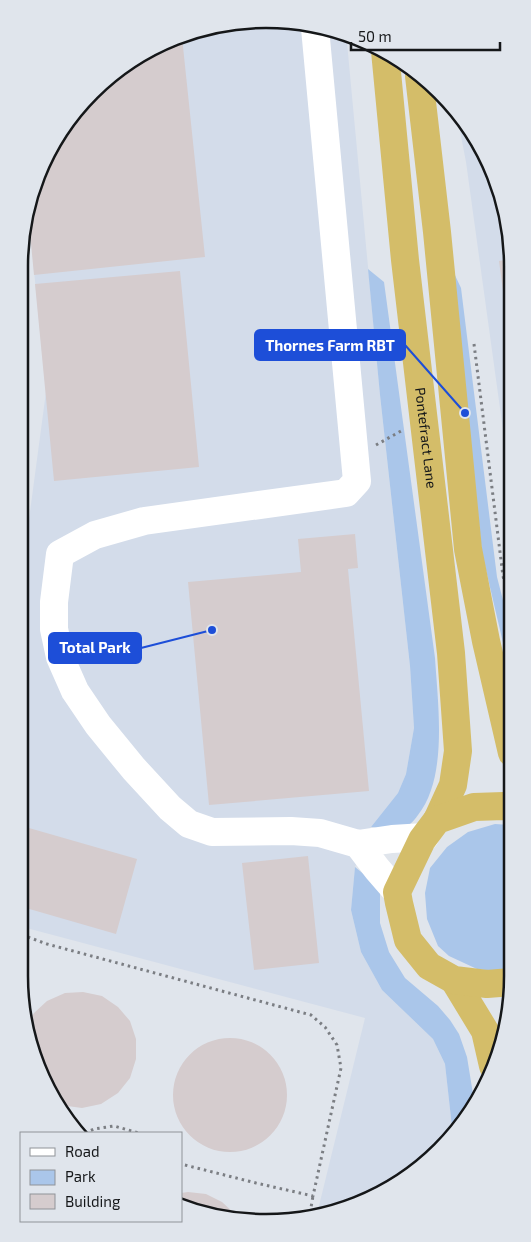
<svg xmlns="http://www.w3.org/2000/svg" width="531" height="1242" viewBox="0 0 531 1242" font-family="'Exo 2',sans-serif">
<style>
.built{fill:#d3dcea}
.green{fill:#aac6ea}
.building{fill:#d5ccce}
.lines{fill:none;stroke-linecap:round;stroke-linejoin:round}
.path{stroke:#7b7e83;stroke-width:3;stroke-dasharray:2.5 4;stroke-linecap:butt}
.minor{stroke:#fff;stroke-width:28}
.highway{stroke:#d4bd69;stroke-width:28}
.labels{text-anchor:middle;stroke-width:4;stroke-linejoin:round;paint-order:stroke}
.street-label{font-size:14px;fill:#151719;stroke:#e0e5ec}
.rim{fill:none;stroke:#151719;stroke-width:2.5}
.leader{fill:none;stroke:#1d4ed8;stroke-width:2}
.callout-dot{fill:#1d4ed8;stroke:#e0e5ec;stroke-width:2}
.callout{fill:#1d4ed8;stroke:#1d4ed8;stroke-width:2}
.callout-label{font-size:15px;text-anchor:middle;font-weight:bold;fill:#fff}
</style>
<rect width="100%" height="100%" fill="#e0e5ec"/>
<!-- built -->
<path class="built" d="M250 19 346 32 380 395 410 666 414 728 406 774 398 793 371 827 355 867 351 910 361 952 382 990 433 1039 445 1064 453 1136 451 1139 389 1190 316 1218 365 1018 19 926V594L46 392 28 210 32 186 80 103 157 44Z
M456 110 461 115 493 171 510 233 511 488 466 162Z"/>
<!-- green -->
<path class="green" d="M368 269 384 282 435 658C438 705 448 777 418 815 413 822 409 826 401 829 394 831 378 828 371 827L398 793 406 774 414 728 410 666 380 395Z
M453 271 461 288 497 577 511 631V677L482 553Z
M495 824 512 825V972L508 973 477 969 449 956 438 946 427 919 425 893 430 868 447 847 468 832Z
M355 867 371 880 380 892V923L389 952 405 978 438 1006 450 1020 459 1034 467 1057 474 1100 453 1136 445 1064 433 1039 382 990 361 952 351 910Z"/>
<!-- building -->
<path class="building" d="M182 37 205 257 34 275 28 212 32 186 80 103 157 44Z
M510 259V335L509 336 499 261Z
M180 271 199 467 54 481 35 284Z
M19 322H20L26 362 19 363Z
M355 534 358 568 348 569 369 791 209 805 188 582 301 572 298 539Z
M29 828 137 859 116 934 19 906V862Z
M308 856 319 963 254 970 242 863Z
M83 992 102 996 118 1007 130 1021 136 1039V1059L130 1078 118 1093 101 1104 82 1108 60 1105 32 1056 27 1025 34 1013 47 1001 65 993Z
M173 1095a57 57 0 1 1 114 0a57 57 0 1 1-114 0Z
M188 1192 206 1194 222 1202 235 1214 237 1219H218L181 1205V1193Z"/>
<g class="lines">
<!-- path -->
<path class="path" d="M360 39 361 49
M495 180 496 179
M474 344 503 576 511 612
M376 445 401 431
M19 928 25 936 47 944 311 1015 325 1027 337 1045 341 1068 313 1196 256 1183 181 1164
M85 1133 94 1129 114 1126 139 1133
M309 1219 313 1196"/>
<!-- minor -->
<path class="minor" d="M315 28 357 481 346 493 144 521 95 535 60 554 54 602V629L60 657 75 691 98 725 134 769 170 808 189 824 212 832 291 831 320 833 358 844 392 839 425 837
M358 844 377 869 397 892"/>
<!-- highway -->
<g class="highway">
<path id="s1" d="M385 51 405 260 451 653 458 751 453 785 437 820"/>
<path d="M419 76 437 232 468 549 486 641 512 753"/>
<path d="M454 980 485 1031 493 1066"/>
<path d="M511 982 487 984 454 980 429 966 408 940 399 903 397 892 422 840 437 820 474 807 504 806 512 807"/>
</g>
</g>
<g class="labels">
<!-- street labels -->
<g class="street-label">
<text dy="5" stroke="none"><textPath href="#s1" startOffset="389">Pontefract Lane</textPath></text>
</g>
</g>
<!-- crop -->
<path d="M0 0H531V1242H0ZM266 28H266A238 238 0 0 1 504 266V976A238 238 0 0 1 266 1214H266A238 238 0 0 1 28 976V266A238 238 0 0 1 266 28Z" fill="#e0e5ec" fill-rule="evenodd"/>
<path class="rim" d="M266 28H266A238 238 0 0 1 504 266V976A238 238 0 0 1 266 1214H266A238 238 0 0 1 28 976V266A238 238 0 0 1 266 28Z"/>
<!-- callouts -->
<path class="leader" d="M465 413L405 345M212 630L141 648"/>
<g class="callout-dot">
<circle cx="465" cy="413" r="5"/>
<circle cx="212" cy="630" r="5"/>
</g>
<g class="callout">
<rect x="255" y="330" width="150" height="30" rx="5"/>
<rect x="49" y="633" width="92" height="30" rx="5"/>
</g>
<g class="callout-label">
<text x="330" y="351">Thornes Farm RBT</text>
<text x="95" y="653">Total Park</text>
</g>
<!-- legend -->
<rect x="20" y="1132" width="162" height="90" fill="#e0e5ec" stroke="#8f9398"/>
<rect x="30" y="1148" width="25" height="8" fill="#ffffff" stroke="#8f9398"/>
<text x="65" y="1157" font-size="15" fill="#151719">Road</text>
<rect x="30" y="1170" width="25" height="15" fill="#aac6ea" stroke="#8f9398"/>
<text x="65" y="1182" font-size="15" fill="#151719">Park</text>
<rect x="30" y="1194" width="25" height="15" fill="#d5ccce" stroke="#8f9398"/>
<text x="65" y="1207" font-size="15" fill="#151719">Building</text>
<!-- scale -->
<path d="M351 42v8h149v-8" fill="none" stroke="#151719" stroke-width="2.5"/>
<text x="358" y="42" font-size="15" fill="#151719" stroke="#e0e5ec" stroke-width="4" paint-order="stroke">50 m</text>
</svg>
